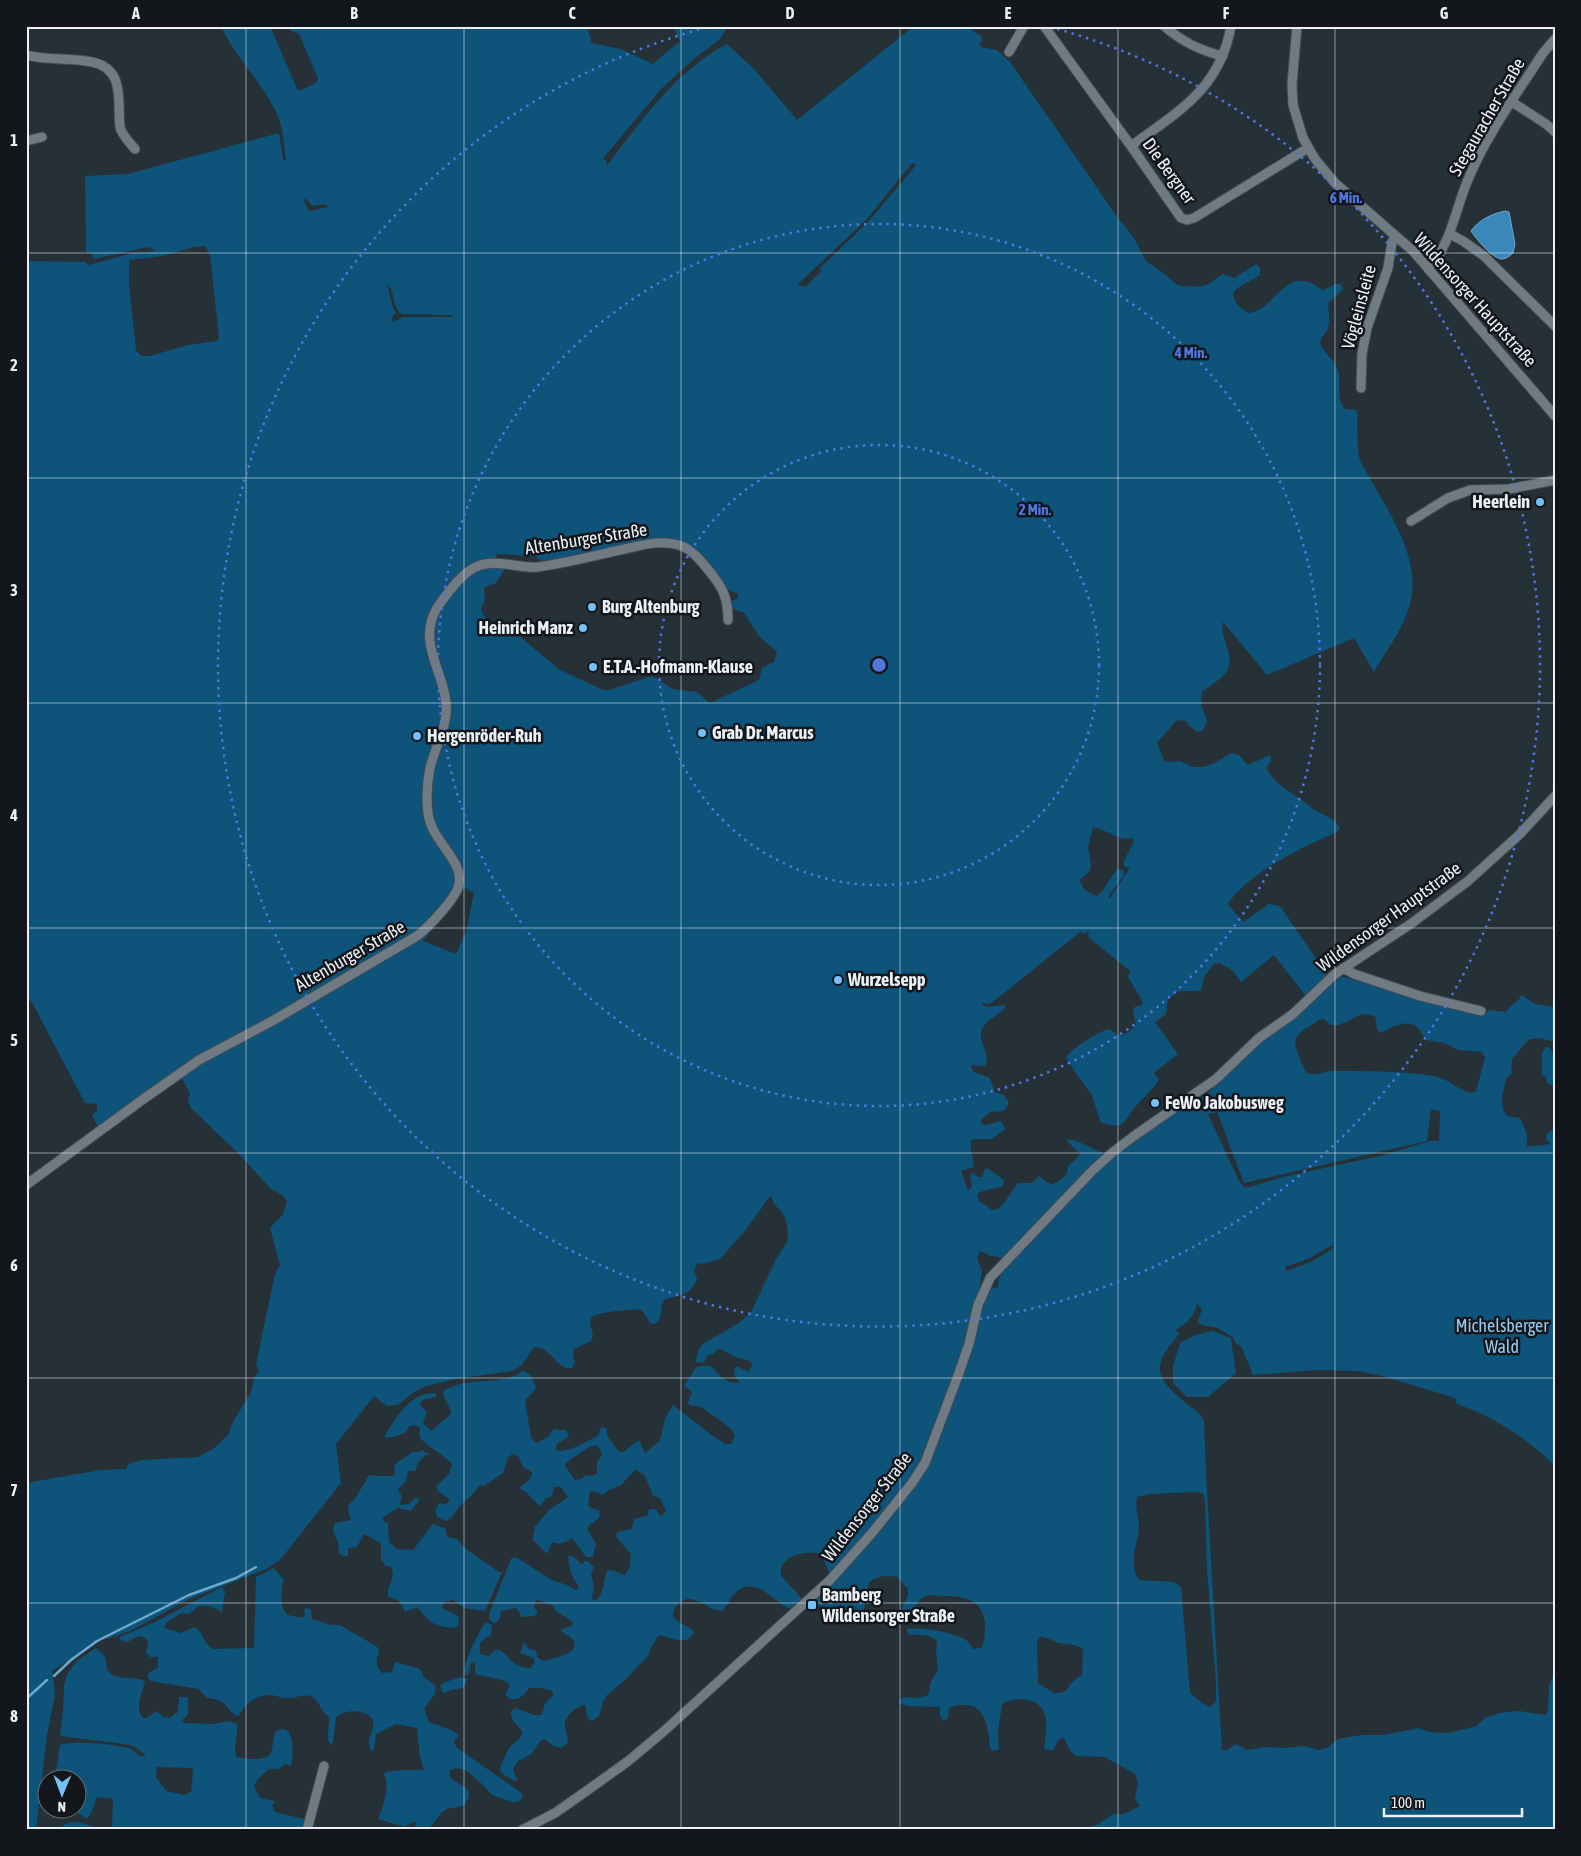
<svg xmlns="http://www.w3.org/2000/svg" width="1581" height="1856" viewBox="0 0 1581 1856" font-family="'Asap Condensed',sans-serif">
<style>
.green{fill:#0d537a;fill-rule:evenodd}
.water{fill:#3a88b9;stroke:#6fa7cb}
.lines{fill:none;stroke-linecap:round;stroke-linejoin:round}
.stream{stroke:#6fa7cb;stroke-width:2.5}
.street-casing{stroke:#444c52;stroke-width:11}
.street{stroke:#6f7a83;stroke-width:9}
.grid{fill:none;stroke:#eaf0f5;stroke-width:1;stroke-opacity:0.55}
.ring{fill:none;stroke:#5076df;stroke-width:2.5;stroke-dasharray:2.5 5}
.poi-dot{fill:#73c1f6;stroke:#13171b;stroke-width:2}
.labels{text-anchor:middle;stroke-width:5;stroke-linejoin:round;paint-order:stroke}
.street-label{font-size:18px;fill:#eaf0f5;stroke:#13171b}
.poi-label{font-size:18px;font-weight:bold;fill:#eaf0f5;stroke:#13171b;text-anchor:start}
.park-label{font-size:18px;fill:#91caf3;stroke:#13171b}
.centre{fill:#5076df;stroke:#13171b;stroke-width:2.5}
.ring-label{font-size:15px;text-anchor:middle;font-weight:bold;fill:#5076df;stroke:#13171b;stroke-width:5;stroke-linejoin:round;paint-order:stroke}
.neatline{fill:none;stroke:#eaf0f5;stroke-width:2}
.grid-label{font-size:16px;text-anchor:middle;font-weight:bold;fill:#eaf0f5}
</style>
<rect width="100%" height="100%" fill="#263037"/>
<!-- green -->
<path class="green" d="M221 26H279L272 28V31L298 91 316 83 318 78 299 34 291 31 284 26H586L590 36 591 43 621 49 653 64 680 41 673 26H728L719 40 696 57 662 88 605 156 603 159 607 161 606 167C641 121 675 71 727 44L754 69 797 120 914 26H966L982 37V41L979 43 981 47 997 50 1010 62 1118 218 1134 238 1146 261 1166 275 1177 285C1184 287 1204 288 1210 283 1216 280 1218 276 1224 274L1234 278 1256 264 1260 268V275L1236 289 1233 293C1234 303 1241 310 1249 313 1274 309 1282 274 1309 282 1314 284 1318 288 1323 290L1336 284H1341L1343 290 1329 302C1327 311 1331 319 1328 328 1326 334 1321 336 1320 343 1324 354 1335 360 1338 370 1342 382 1335 399 1345 409L1356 410 1357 412C1358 425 1356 452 1361 462 1382 502 1421 553 1411 600 1405 627 1387 649 1374 672L1354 638 1267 675 1223 622C1219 638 1237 657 1226 672 1221 680 1209 686 1202 692L1201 705 1207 720C1203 738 1194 732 1186 721L1177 720 1157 743 1164 761 1169 762 1180 761 1193 767H1204L1214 763 1232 753 1239 755 1248 765 1270 755 1271 761 1266 768C1271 776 1277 783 1284 788 1294 795 1304 801 1313 809 1322 815 1336 817 1340 829L1337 832C1303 847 1249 872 1228 904L1243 922 1269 904 1280 906 1328 976 1305 995 1274 955 1241 982 1232 970 1220 963 1214 964 1204 977 1201 990 1198 991H1179L1168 999 1166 1014 1155 1022 1178 1054 1154 1073 1159 1079C1152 1092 1138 1101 1130 1114 1127 1118 1124 1124 1119 1125 1114 1127 1104 1124 1100 1121L1092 1095 1074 1071 1066 1057C1073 1048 1098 1031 1110 1029L1116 1034 1122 1036 1124 1034 1129 1032 1136 1025 1133 1009 1136 1006H1141L1143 1002 1128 977 1130 971 1089 938 1088 931 1085 934 1080 932 998 998 989 1004 982 1003V1005L989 1007 1003 1005 1005 1006V1008C999 1015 988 1019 983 1027 975 1040 992 1053 985 1066L972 1065 971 1067 974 1072 990 1078 995 1092 1004 1095 1009 1103 1004 1111 990 1112 981 1120 982 1124 987 1125 1000 1121 1002 1122 1005 1129 992 1139H975L971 1140C969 1150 975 1158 973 1167L961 1171 968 1190 972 1187 970 1174 974 1173 977 1177H982L985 1169 987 1168 1004 1180 1003 1186C994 1190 983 1188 977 1195L979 1201C983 1203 989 1209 993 1210 1002 1211 1012 1190 1018 1183H1032L1039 1176 1051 1185 1057 1182 1067 1174 1068 1166 1076 1159 1080 1154 1068 1142 1067 1139 1077 1141 1104 1154 1115 1147 1122 1140 1158 1123 1183 1108H1188L1205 1096 1257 1044 1291 1021 1340 976 1482 1017 1489 1010 1506 1012C1510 1005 1518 1002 1522 995L1534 1004 1555 1007V1042L1539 1038 1528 1040 1512 1059 1511 1074 1506 1079 1502 1098 1503 1110 1507 1116 1520 1118C1525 1128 1529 1136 1526 1147L1551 1144 1546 1139V1135L1555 1128V1466C1525 1437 1496 1418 1457 1404L1455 1398 1379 1375 1357 1371 1316 1370 1253 1375 1241 1346 1236 1344 1233 1337C1228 1335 1222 1330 1218 1328 1210 1325 1204 1328 1197 1322L1202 1310 1197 1303C1196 1314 1186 1325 1175 1330L1179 1332V1334C1150 1368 1155 1377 1187 1404 1194 1409 1201 1413 1204 1421L1206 1473 1222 1750H1227L1236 1744 1247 1750 1264 1747 1284 1748 1304 1746 1319 1750 1327 1748 1338 1739 1361 1735H1383L1419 1728 1429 1732 1448 1733 1477 1726 1485 1718 1499 1713 1519 1711 1545 1715 1548 1711 1549 1686 1555 1672V1830H1082L1099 1824 1113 1814H1124L1140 1806 1135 1799 1138 1782 1135 1774 1105 1757 1076 1756 1070 1751 1064 1738 1059 1739 1053 1750H1046L1044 1747C1045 1737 1048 1726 1045 1716 1041 1697 1016 1696 1002 1704L998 1733 999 1749 993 1751 990 1748C989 1732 986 1703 964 1705 959 1705 954 1705 949 1708L948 1718 943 1721 940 1716V1707L908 1706 900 1704 899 1701 903 1697 918 1698 928 1695 931 1681 938 1670 936 1651 937 1641C929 1633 917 1636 907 1634V1629C917 1626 957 1633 966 1640 969 1642 971 1646 973 1649L981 1648C985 1643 985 1630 985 1622 982 1597 960 1596 941 1596 936 1596 930 1594 926 1596 913 1601 914 1620 899 1623L897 1622 896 1619 908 1596V1589L897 1577C887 1575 877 1576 869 1582L863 1614C854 1619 823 1611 817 1603V1598L832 1582C830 1573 825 1563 821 1554 806 1550 777 1556 781 1576L798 1594 801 1599 790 1609C773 1602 756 1574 735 1593 728 1599 729 1607 721 1611 707 1610 692 1591 680 1603 675 1607 673 1610 673 1617 679 1625 688 1624 694 1632 687 1648 671 1637 659 1635L651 1647 648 1656 623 1682 607 1695 603 1702 599 1716 592 1721C584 1717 588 1711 585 1705 575 1707 563 1717 565 1728 566 1735 569 1737 567 1744L560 1748 552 1745 545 1739 540 1741C537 1745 536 1749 533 1752 525 1761 517 1756 513 1771L518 1780 515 1781 504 1775 500 1770C501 1764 506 1754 509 1748 512 1743 521 1740 522 1734 524 1727 509 1723 511 1711L516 1708 534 1715H541C544 1711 543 1708 545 1704 547 1700 552 1698 554 1693 550 1688 536 1687 529 1688 523 1697 515 1704 506 1696V1692L509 1687V1684L502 1680 475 1674V1662L471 1663 468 1675H465C461 1665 479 1633 485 1622L491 1624C494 1639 487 1635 480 1643V1654L489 1656 495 1650H500C512 1658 512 1668 531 1668L535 1662 533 1658 520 1653 524 1642 528 1648 536 1651 538 1658 544 1661C552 1658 582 1654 573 1640 570 1636 564 1633 560 1630L573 1625 572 1621 556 1611 553 1606 536 1599 534 1607 537 1610V1613L534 1616 522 1617 516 1608 501 1611 500 1618 497 1622 493 1623 489 1619V1614L511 1559 513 1557 517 1558 552 1580 567 1585 576 1590 579 1587C572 1578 569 1568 568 1556H573L581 1564H583L584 1561H588L594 1567 591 1574 594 1585 592 1599 596 1601C604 1593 603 1582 607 1571L611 1570 625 1575 630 1566 631 1554 616 1537 617 1532 632 1529 634 1519 647 1516 649 1509H656L659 1515 662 1516 666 1511 660 1498 653 1496 645 1476 636 1469 621 1485 607 1491 603 1495 593 1491 590 1492 588 1505 591 1508 599 1510 600 1515C598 1522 590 1522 587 1529L596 1544 593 1557H586L572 1538C562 1544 562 1545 552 1542L547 1554 533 1540V1535L535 1531 534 1528 549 1510 568 1497 561 1487H554L552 1496 545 1499 540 1507 526 1492 519 1488 531 1478 532 1472 523 1467 518 1456 512 1454 508 1458 503 1473 484 1486 479 1485C475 1496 463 1500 457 1510 453 1515 452 1519 446 1521L437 1517 435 1511 439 1503 446 1504 450 1501V1500L439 1492 436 1486 449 1474 452 1464C445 1455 425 1446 420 1437 419 1434 420 1431 420 1428L416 1425 409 1426 408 1430C403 1435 389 1439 384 1437 394 1419 411 1391 436 1393V1396C431 1400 424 1397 420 1403L421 1407 427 1412 423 1423 431 1431 451 1414C451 1406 443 1400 443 1392 463 1374 505 1388 523 1370L530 1375 536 1386 535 1390 525 1400 531 1438 537 1443 548 1437 554 1429 565 1430 569 1436 556 1445V1449L561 1451 571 1449 596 1437 599 1434 600 1428 604 1427 607 1429V1436L619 1452H623L639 1440 645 1453 660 1441 665 1418 673 1405 713 1436 725 1444H731L735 1436 732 1430 721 1421 701 1407 689 1405 688 1402 692 1392 684 1386 696 1367C712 1363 712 1367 721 1377 725 1381 732 1382 737 1383L739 1381 735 1377 734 1369 736 1367H739L748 1372 753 1364C746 1358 741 1359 733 1356 727 1353 725 1350 718 1349L714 1354 708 1355 704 1362 698 1363 695 1361 699 1349 704 1343 739 1323 751 1312 776 1259 787 1242 788 1233 786 1220 782 1212 774 1204 771 1195 745 1231 720 1259 707 1263 697 1264 694 1272 697 1278C692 1296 679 1295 664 1300 659 1308 664 1318 655 1324L650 1323C647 1319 645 1313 641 1310 637 1308 597 1313 593 1316 590 1318 591 1319 590 1323L593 1336 591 1341 574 1349 573 1355 575 1363 572 1368C556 1370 553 1348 534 1347L522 1365 512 1371 455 1379 423 1387 414 1392 398 1405 387 1406 374 1396 336 1444 341 1483 280 1560 266 1569 187 1600 130 1631 102 1640 52 1671 55 1694 47 1735 36 1830H26V1483L100 1470 126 1469 128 1464 143 1460 198 1457 213 1449 228 1435 233 1422 251 1392 254 1378 259 1371 256 1364 275 1274 280 1265 270 1228 283 1214 287 1201 282 1195 271 1189 239 1154 191 1108 188 1101 190 1093 182 1079H179L99 1129 92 1116 97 1110V1104L85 1103 34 1006 31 1001 26 998V261L85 262 89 265 132 253 156 251 148 247 94 259 92 253 86 252 85 176 128 174 279 133 283 160H286C284 148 284 134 280 122 267 86 237 61 221 26ZM912 163 916 164 913 169 868 222 820 268V270L822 271 812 280 806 287 797 285 867 219ZM305 198 313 206 324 204 329 207 309 211 304 201ZM205 246 210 255 219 338 217 341 188 345 150 356H141L136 350 129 285V260L163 256 194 247ZM387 284C396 291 391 307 402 314L452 315 453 317H403L394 322 391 319 396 313 393 308ZM677 542 729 590 738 594V599L729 601 731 608 744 613 759 636 777 652 774 662 762 668 759 680 710 703 697 692 673 689 652 676 606 691 560 670 518 635 493 626 482 613 481 609 485 600 484 588 496 583 506 567 504 561 496 557 497 554 535 556 543 562 551 561ZM1093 827C1108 830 1118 842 1132 838L1134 841 1123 863 1125 867 1130 868 1110 898 1108 897 1124 875 1123 870 1119 869C1109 875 1107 889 1097 896 1089 894 1081 888 1080 880L1090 871 1091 864 1088 847ZM465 888 474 893 466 932 456 954 423 941ZM1362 1014 1375 1016 1377 1029 1380 1033C1390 1028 1409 1017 1419 1029 1422 1032 1423 1036 1426 1040L1445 1043 1458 1050 1482 1052 1485 1058 1476 1091 1470 1093C1455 1088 1447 1077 1429 1075 1397 1071 1364 1071 1332 1071 1323 1071 1317 1077 1307 1073 1302 1066 1300 1058 1297 1051 1290 1032 1309 1029 1320 1019H1324L1331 1025H1339ZM1431 1109 1440 1111 1439 1141H1430L1384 1155 1283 1177 1250 1187H1244L1239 1181 1208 1114 1217 1112 1244 1183 1427 1141ZM1332 1245 1334 1248 1311 1262 1286 1271 1285 1267 1310 1258ZM980 1251 991 1256 1005 1258 1006 1267 999 1277 998 1287 979 1293 982 1271 977 1258ZM595 1445 599 1448 602 1455 597 1462V1474L591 1476 586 1475 581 1479 575 1480 565 1466 566 1463 587 1448ZM1193 1492 1203 1493 1205 1501 1207 1569 1216 1683V1701L1211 1707C1206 1706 1192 1696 1190 1692L1181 1587 1174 1582 1139 1580C1127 1563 1139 1542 1139 1525 1138 1515 1135 1506 1137 1497L1150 1494ZM1040 1637C1048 1637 1052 1641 1059 1643 1068 1645 1076 1643 1083 1650L1082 1675 1072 1682 1066 1691 1060 1693H1054L1038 1683 1037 1641Z
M1546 1047 1550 1048 1555 1058V1087L1547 1083 1546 1077 1542 1075V1053Z
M1212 1331 1231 1338 1236 1373 1208 1397H1187L1173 1383V1366L1180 1343 1196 1335Z
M422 1450 430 1455H425L418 1463 415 1471H408L406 1482 398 1489 402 1497 400 1503 401 1505 409 1504 415 1498 420 1499 411 1511 398 1508 382 1518 383 1521 388 1523 389 1542 397 1549 413 1550 433 1524 445 1528 447 1537 457 1539 460 1542 462 1546 499 1572H502L485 1611 464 1608 453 1600 444 1602 442 1608 458 1616 459 1624 455 1628C435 1627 430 1623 417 1607L405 1612 399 1601 388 1596C386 1586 397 1578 391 1567L386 1566 381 1560V1543L364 1534 357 1547 348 1548V1556H343L339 1553 338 1542 333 1532 334 1525 336 1523 351 1520 348 1510V1506L356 1497 369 1475 379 1476H393L395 1473 394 1466C399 1459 407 1459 411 1452H418Z
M274 1568 283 1579C283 1592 277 1605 288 1615L303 1618 305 1614 304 1609 308 1608 311 1610 312 1619 331 1625H340L376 1646 379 1649C378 1658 373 1665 382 1673L392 1672 395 1662 420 1669 424 1677 436 1686 435 1694 424 1709 429 1722 449 1729 459 1735 454 1741 456 1747 520 1792 523 1795 522 1799 514 1803 492 1795 481 1783 465 1770 455 1768 449 1771 450 1777C460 1787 479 1788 463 1806L447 1809 442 1812 428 1830H413L416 1824 415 1821 404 1827 378 1819C382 1810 391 1783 384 1775L385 1772 402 1770H424L420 1757 417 1728 396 1724 376 1734 374 1750 371 1751C365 1739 375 1731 373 1720 365 1709 347 1709 336 1717L333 1743 331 1745 328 1740 329 1717C320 1711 319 1700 312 1697 305 1693 296 1698 289 1698 282 1699 276 1695 270 1695 255 1696 245 1703 239 1716 224 1712 231 1700 207 1698L198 1689 151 1681 148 1678V1673L158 1668V1657H150L146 1652 148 1644 147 1639 139 1636 127 1642 120 1640V1637L155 1622 222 1587 225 1592 222 1612 210 1606H199L189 1614 181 1613 166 1623 164 1628 181 1633 195 1627C203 1632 204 1644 213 1649L254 1648 256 1577Z
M96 1648C100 1651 105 1655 106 1660 107 1664 106 1669 109 1672 117 1681 135 1676 145 1681 143 1692 134 1707 143 1718H146L157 1711 163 1717 170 1718 178 1711 179 1697H188V1715L182 1720 185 1723 213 1724 228 1721 238 1724 235 1747 236 1756C242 1759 249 1759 256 1759 279 1758 269 1744 276 1731L283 1729 288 1731C294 1740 293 1756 291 1766L286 1764 278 1769H269L257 1780 254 1786 260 1798 275 1801 272 1806 275 1812 308 1820 305 1830H59C75 1811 91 1833 112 1828L113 1799 97 1797 91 1813 87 1819 72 1809 78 1808V1778H55L60 1745C72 1740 114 1744 128 1748 135 1750 138 1758 145 1756V1754L133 1746 124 1744 60 1736 63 1710 64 1686 67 1674 78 1660ZM157 1767 192 1768 193 1773 191 1792 184 1795 166 1791 156 1777Z
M460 1677 468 1679 463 1688 451 1690 445 1693 442 1692 440 1686C444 1681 454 1680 460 1677Z"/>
<!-- water -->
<path class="water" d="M1505 211 1509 212 1515 244 1513 253C1510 256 1506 259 1502 259 1493 259 1476 239 1471 231 1479 220 1491 214 1505 211Z"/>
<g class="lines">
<!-- stream -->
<path class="stream" d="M54 1676 71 1660 97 1641 189 1595 236 1578 256 1567
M26 1699 47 1680"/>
<!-- street casing -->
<g class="street-casing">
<path id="street" d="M1044 26 1131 146 1181 218 1187 220 1194 218 1308 148
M1164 26C1181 41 1201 51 1223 56
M1297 26 1292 84 1293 105 1303 138 1315 159 1335 183 1413 251 1555 416
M1009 52 1024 26
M26 55C48 61 70 57 92 62 126 69 117 102 120 127 121 134 130 143 135 149
M1512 102 1546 124 1555 132
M26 141 42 137
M1131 146C1179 111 1220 89 1231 26
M1450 234 1463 241 1484 256 1555 326
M1428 269C1453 242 1455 207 1470 175 1488 133 1518 92 1543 53L1555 39
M1361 388 1362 354 1367 328 1388 268 1392 242 1396 236
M1411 521 1448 498 1470 490 1509 489 1555 480
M1343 968 1354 974 1420 996 1481 1011
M26 1185 142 1100 199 1060 274 1020 417 936C429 927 457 897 459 884 464 860 431 841 428 813 426 798 427 783 430 768 435 747 449 724 446 702 443 671 417 641 437 608 444 597 460 576 472 569 492 556 517 569 538 567 566 563 593 556 620 550 639 546 660 539 679 545 692 549 702 562 710 572 723 588 728 598 728 620
M307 1830 324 1766
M522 1830 555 1813 585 1792 627 1762 663 1732 830 1580 872 1533 912 1483 925 1463 959 1373 969 1344 978 1305 990 1278 1093 1170 1113 1152 1134 1136 1216 1079 1259 1038 1293 1014 1335 974 1412 923 1468 881 1520 834 1555 796"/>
</g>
<!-- street -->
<use href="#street" class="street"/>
</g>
<!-- grid -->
<path class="grid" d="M246 26V1830M464 26V1830M681 26V1830M900 26V1830M1118 26V1830M1335 26V1830M26 253H1555M26 478H1555M26 703H1555M26 928H1555M26 1153H1555M26 1378H1555M26 1603H1555"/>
<!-- distance rings -->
<g class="ring">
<circle cx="879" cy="665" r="220"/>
<circle cx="879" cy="665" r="441"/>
<path d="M1050 27A661 661 0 1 1 708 27"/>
</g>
<!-- markers -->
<g class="poi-dot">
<circle cx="1540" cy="502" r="5"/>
<circle cx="592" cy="607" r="5"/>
<circle cx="583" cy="628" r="5"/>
<circle cx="593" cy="667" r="5"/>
<circle cx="702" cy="733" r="5"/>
<circle cx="417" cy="736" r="5"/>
<circle cx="838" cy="980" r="5"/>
<circle cx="1155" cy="1103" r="5"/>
<rect x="807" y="1600" width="10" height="10" rx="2.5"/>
</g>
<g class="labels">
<!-- street labels -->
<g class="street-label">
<text transform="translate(1487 117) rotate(-60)" y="6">Stegauracher Straße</text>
<text transform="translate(1169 171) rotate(54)" y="6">Die Bergner</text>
<text transform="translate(1475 300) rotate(48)" y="6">Wildensorger Hauptstraße</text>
<text transform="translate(1359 307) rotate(-75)" y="6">Vögleinsleite</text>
<text transform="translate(586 539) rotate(-9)" y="6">Altenburger Straße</text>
<text transform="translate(1389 917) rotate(-36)" y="6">Wildensorger Hauptstraße</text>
<text transform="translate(350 956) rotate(-30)" y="6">Altenburger Straße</text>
<text transform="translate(867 1507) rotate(-52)" y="6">Wildensorger Straße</text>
</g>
<!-- poi labels -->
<g class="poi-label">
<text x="1530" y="508" text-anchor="end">Heerlein</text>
<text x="602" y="613">Burg Altenburg</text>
<text x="573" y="634" text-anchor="end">Heinrich Manz</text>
<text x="603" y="673">E.T.A.-Hofmann-Klause</text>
<text x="712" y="739">Grab Dr. Marcus</text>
<text x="427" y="742">Hergenröder-Ruh</text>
<text x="848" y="986">Wurzelsepp</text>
<text x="1165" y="1109">FeWo Jakobusweg</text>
<text x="822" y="1601">Bamberg<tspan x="822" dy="21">Wildensorger Straße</tspan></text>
</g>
<!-- park labels -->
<g class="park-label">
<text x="1502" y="1332">Michelsberger<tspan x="1502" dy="21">Wald</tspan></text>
</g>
</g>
<circle cx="879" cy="665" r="8" class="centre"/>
<g class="ring-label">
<text x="1346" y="203">6 Min.</text>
<text x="1191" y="358">4 Min.</text>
<text x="1035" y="515">2 Min.</text>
</g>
<!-- border -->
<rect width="1581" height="1856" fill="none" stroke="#13171b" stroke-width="55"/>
<!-- north arrow -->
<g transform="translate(62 1794) rotate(181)"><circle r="24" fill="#13171b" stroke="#696e72"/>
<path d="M0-4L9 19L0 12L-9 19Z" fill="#73c1f6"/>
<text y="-8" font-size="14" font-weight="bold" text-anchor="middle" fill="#eaf0f5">N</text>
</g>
<!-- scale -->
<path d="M1384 1808v8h138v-8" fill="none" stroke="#eaf0f5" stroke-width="2.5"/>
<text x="1391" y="1808" font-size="15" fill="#eaf0f5" stroke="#13171b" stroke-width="4" paint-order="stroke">100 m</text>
<rect x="28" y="28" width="1526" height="1800" class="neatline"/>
<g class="grid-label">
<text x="136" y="19">A</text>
<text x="354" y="19">B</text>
<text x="572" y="19">C</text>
<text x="790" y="19">D</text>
<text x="1008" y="19">E</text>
<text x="1226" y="19">F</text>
<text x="1444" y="19">G</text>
<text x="14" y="146">1</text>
<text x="14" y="371">2</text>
<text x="14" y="596">3</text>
<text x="14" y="821">4</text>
<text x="14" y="1046">5</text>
<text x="14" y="1271">6</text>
<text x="14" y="1496">7</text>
<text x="14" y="1722">8</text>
</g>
</svg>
